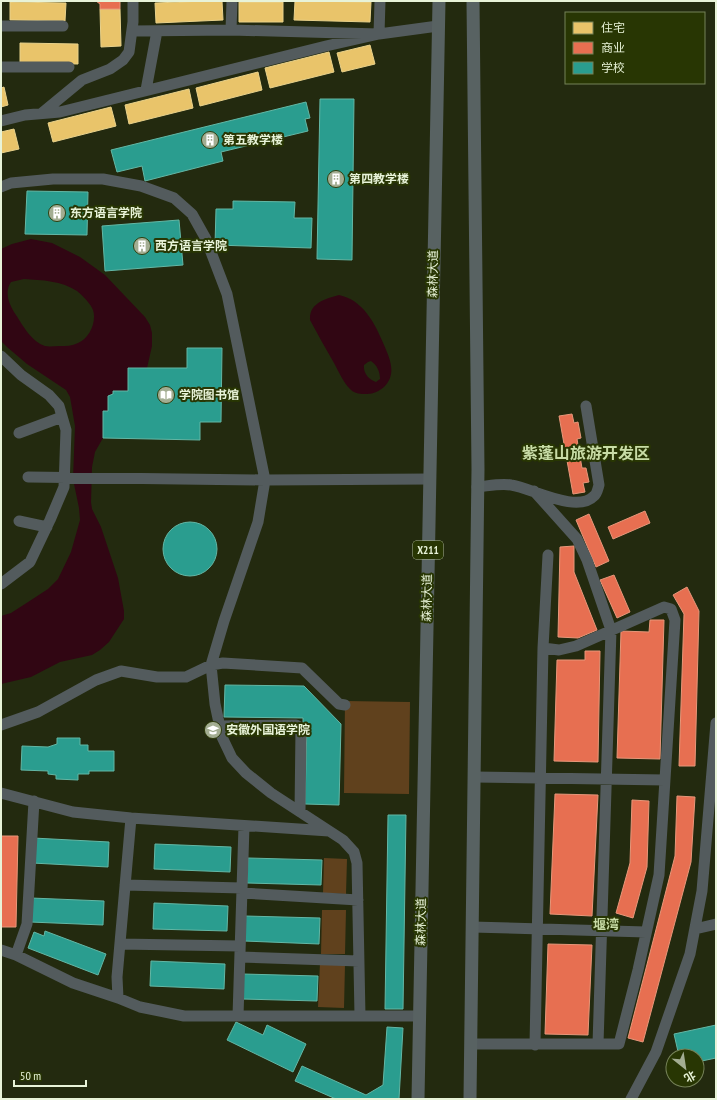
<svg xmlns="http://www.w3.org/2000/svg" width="717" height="1100" viewBox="0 0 717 1100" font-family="'PT Sans Narrow','Noto Sans SC',sans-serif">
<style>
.green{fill:#60411d}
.water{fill:#310613;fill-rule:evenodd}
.homes{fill:#e9c46a;stroke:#e9d28b}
.shops{fill:#e76f51;stroke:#e7977a}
.schools{fill:#2a9d8f;stroke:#63b7a5}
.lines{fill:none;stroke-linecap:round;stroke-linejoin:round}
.minor{stroke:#535b5d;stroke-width:11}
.major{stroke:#586262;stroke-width:13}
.labels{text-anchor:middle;stroke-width:4;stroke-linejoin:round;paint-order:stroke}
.shield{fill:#283603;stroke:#aeba98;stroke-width:1}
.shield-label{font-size:11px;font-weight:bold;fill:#e8f3d8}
.poi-label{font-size:12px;font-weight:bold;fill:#e8f3d8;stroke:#283603;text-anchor:start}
.street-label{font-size:12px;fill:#e8f3d8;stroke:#283603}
.neighbourhood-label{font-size:13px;font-weight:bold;fill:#c8dca6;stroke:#283603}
.district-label{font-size:16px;font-weight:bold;fill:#c8dca6;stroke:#283603}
</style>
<rect width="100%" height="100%" fill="#232a0f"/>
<!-- green -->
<path class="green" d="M345 701 410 702 409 794 344 793Z
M324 858 347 859 346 894 323 893Z
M322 910H346L345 954H321Z
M320 963 345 964 344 1008 318 1007Z"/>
<!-- water -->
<path class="water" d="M31 239 52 243 80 257 105 275 145 317 150 325 152 333V346L147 368 128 391H113V394L108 396V411H103V438L95 452 92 467 91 502 92 509 101 527 118 578 124 611V619L109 642 100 650 92 655 60 662 31 677 1 684V616L11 613 25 604 48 589 58 579 71 552 80 520 79 508 73 479 75 426 70 397 66 390 27 364 7 347 1 341V249L12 244ZM24 279C42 280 62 281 77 291 82 295 91 304 93 310 97 322 89 339 78 343 72 346 66 346 60 346 55 346 49 347 45 346 32 342 23 326 16 315 9 305 4 292 11 282Z
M339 295C363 300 375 323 384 345 390 359 397 374 384 387 379 391 374 394 367 394 361 394 355 394 350 389 343 382 339 372 334 363 326 349 318 335 310 320 309 303 325 299 339 295ZM371 361C377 365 380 372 380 379L376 382C369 380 363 373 364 365L368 362Z"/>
<!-- homes -->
<path class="homes" d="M205 1H222L223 20 156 23 155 3Z
M295 1 371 2 370 22 294 20Z
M10 2 66 3 65 21 10 20Z
M239 2H283V22H239Z
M100 9H120L121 46 101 47Z
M20 43 78 44V64L20 63Z
M370 45 375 64 342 72 337 53Z
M329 52 334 72 270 88 265 68Z
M258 72 262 90 200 106 196 88Z
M4 87 8 105 1 107V88Z
M189 89 193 108 129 124 125 105Z
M111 107 116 126 53 142 48 123Z
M14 129 19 149 1 153V132Z"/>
<!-- shops -->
<path class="shops" d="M96 1H120V9H100V4Z
M572 414 574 423 578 422 581 438 577 439 582 468H586L589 482 583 483 585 492 573 494 559 416Z
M645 511 650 523 613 539 608 527Z
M589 514 609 561 596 567 576 520Z
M574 546V572L597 630 578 638 558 637 560 547Z
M614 575 630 612 617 618 600 580Z
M687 587 699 611 695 766H679L684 614 673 595Z
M650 620H664L660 759 617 758 621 631 649 632Z
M585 651H600L598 762 554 761 557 660H585Z
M555 794 598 795 592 916 550 914Z
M677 796 695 797 691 862 643 1042 628 1038 675 856Z
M632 800 649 801 647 867 633 918 616 913 630 863Z
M1 836H18L16 927H1Z
M548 944 592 945 588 1035 545 1034Z"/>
<!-- schools -->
<path class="schools" d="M320 99H354L352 260 317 259Z
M306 102 310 118 305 119 308 131 221 152 223 161 145 181 142 166 117 172 111 150Z
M27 191 88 192 87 235 25 234Z
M233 201 295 202 294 218H312L311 248 215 245 216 209H233Z
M179 220 183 265 105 271 102 226Z
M187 348H222L221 422H200V440L103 438V411H108V396L113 394V391H128V368H187Z
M163 549a27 27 0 1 1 54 0a27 27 0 1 1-54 0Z
M225 685 304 686 341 724 339 805 305 804 307 723H303V718L224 717Z
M57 738H80V745H88V751H114V771H89V774H78V780L56 779V775L48 774V771L21 770 22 746 48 747 57 744Z
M388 815H406L403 1009H385Z
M33 838 109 842 108 867 32 863Z
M155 844 231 847 230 872 154 869Z
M248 858 322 860 321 885 247 883Z
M31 898 104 901 103 925 30 922Z
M154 903 228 906 227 931 153 929Z
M245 916 320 918 319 944 244 941Z
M45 931 106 954 98 975 28 948 34 932 44 936Z
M151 961 225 964 224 989 150 986Z
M243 974 318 976 317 1001 242 999Z
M236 1022 263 1035 267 1025 306 1044 293 1072 227 1040Z
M716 1025V1058L697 1062V1056H679L674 1034Z
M387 1027 403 1028 399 1099H336L295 1081 302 1066 366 1095 383 1085Z"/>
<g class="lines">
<!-- minor -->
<path class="minor" d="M1 26H63
M231 30 232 1
M132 31 231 30 379 34 380 1
M1 67H69
M146 90 157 31
M42 113 82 80 110 69 123 60 129 52 133 22V1
M1 121 25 115 60 112 326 46 379 34 438 26
M1 187 11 183 53 179H103L141 186 174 198 192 214 206 239 227 294 265 480 258 522 224 621 211 665 215 704 222 737 232 758 246 773 271 793 343 840 354 852 357 863 360 1016
M1 356 21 375 49 395 59 406 66 430 64 487 50 520 30 562 1 584
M19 433 62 417
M28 477 265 480 430 479
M477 487C488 486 501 483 511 485 532 488 577 514 594 496 597 494 598 488 599 485L586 406
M534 491 577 539 587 560 611 630 598 1044
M19 521 47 527
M1 725 38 712 96 680 121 671 157 677H186L211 665 223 663 302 668 339 704 345 705
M220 726 296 725 301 728 300 812
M474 777 665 780
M1 793 73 812 131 818 329 831
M131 818 117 977 118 998 140 1007 184 1016H419
M125 885 242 888
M242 893 358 900
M472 927 646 932
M695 929 716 924
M120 944 240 946
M1 950 16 955 73 983 118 998
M16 955 27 924 34 801
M240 957 359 961
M238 1016 244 826
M471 1044H619L638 970 659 875 675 620 671 609 664 607 576 646 559 650 543 648
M535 1045 543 648 548 555
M631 1099 656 1052 690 954 702 891 716 723"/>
<!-- major -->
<path class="major" d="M418 1099 439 1
M470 1099 478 469 473 1"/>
</g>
<!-- icons -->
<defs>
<g id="building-disc" transform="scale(0.9)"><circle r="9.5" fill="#a3ad92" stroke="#283603"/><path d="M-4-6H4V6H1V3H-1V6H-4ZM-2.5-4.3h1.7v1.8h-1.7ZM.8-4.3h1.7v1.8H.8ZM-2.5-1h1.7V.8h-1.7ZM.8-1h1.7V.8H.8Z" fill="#fff"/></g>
<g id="library-disc" transform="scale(0.9)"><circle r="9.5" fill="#a3ad92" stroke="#283603"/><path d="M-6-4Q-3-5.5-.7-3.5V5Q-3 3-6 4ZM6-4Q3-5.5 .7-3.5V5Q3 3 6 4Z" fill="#fff"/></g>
<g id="university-disc" transform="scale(0.9)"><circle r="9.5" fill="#a3ad92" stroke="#283603"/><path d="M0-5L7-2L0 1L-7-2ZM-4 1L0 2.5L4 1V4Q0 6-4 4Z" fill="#fff"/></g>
</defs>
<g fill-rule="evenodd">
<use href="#building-disc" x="210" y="140"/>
<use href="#building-disc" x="336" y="179"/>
<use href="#building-disc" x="57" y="213"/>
<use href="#building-disc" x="142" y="246"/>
<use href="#library-disc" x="166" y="395"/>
<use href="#university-disc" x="213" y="730"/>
</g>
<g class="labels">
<!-- shield labels -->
<rect class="shield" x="413" y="541" width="30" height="18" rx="3"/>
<g class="shield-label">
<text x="428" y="554">X211</text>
</g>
<!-- poi labels -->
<g class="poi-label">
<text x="223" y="144">第五教学楼</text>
<text x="349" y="183">第四教学楼</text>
<text x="70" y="217">东方语言学院</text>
<text x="155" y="250">西方语言学院</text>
<text x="179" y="399">学院图书馆</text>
<text x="226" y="734">安徽外国语学院</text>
</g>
<!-- street labels -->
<g class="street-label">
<text transform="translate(433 274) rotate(-89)" y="4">森林大道</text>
<text transform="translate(427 598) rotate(-89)" y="4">森林大道</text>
<text transform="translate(421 922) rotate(-89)" y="4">森林大道</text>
</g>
<!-- neighbourhood labels -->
<g class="neighbourhood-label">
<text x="606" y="929">堰湾</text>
</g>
<!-- district labels -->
<g class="district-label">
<text x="586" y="459">紫蓬山旅游开发区</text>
</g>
</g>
<!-- border -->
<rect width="717" height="1100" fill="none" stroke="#e8f3d8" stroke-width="4"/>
<!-- legend -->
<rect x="565" y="12" width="140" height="72" fill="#283603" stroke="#758258"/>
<rect x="573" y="22" width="20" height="12" fill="#e9c46a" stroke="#758258"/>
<text x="601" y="32" font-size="12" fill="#e8f3d8">住宅</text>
<rect x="573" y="42" width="20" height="12" fill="#e76f51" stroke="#758258"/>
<text x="601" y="52" font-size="12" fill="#e8f3d8">商业</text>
<rect x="573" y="62" width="20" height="12" fill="#2a9d8f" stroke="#758258"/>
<text x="601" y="72" font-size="12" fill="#e8f3d8">学校</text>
<!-- north arrow -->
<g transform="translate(685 1068) rotate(150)"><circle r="19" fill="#283603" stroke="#758258"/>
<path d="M0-3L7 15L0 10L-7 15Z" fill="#a3ad92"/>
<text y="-6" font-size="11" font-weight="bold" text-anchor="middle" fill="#e8f3d8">北</text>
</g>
<!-- scale -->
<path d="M14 1080v6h72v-6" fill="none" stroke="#e8f3d8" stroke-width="2"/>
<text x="20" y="1080" font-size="12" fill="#e8f3d8" stroke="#283603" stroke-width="3" paint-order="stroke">50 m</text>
</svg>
